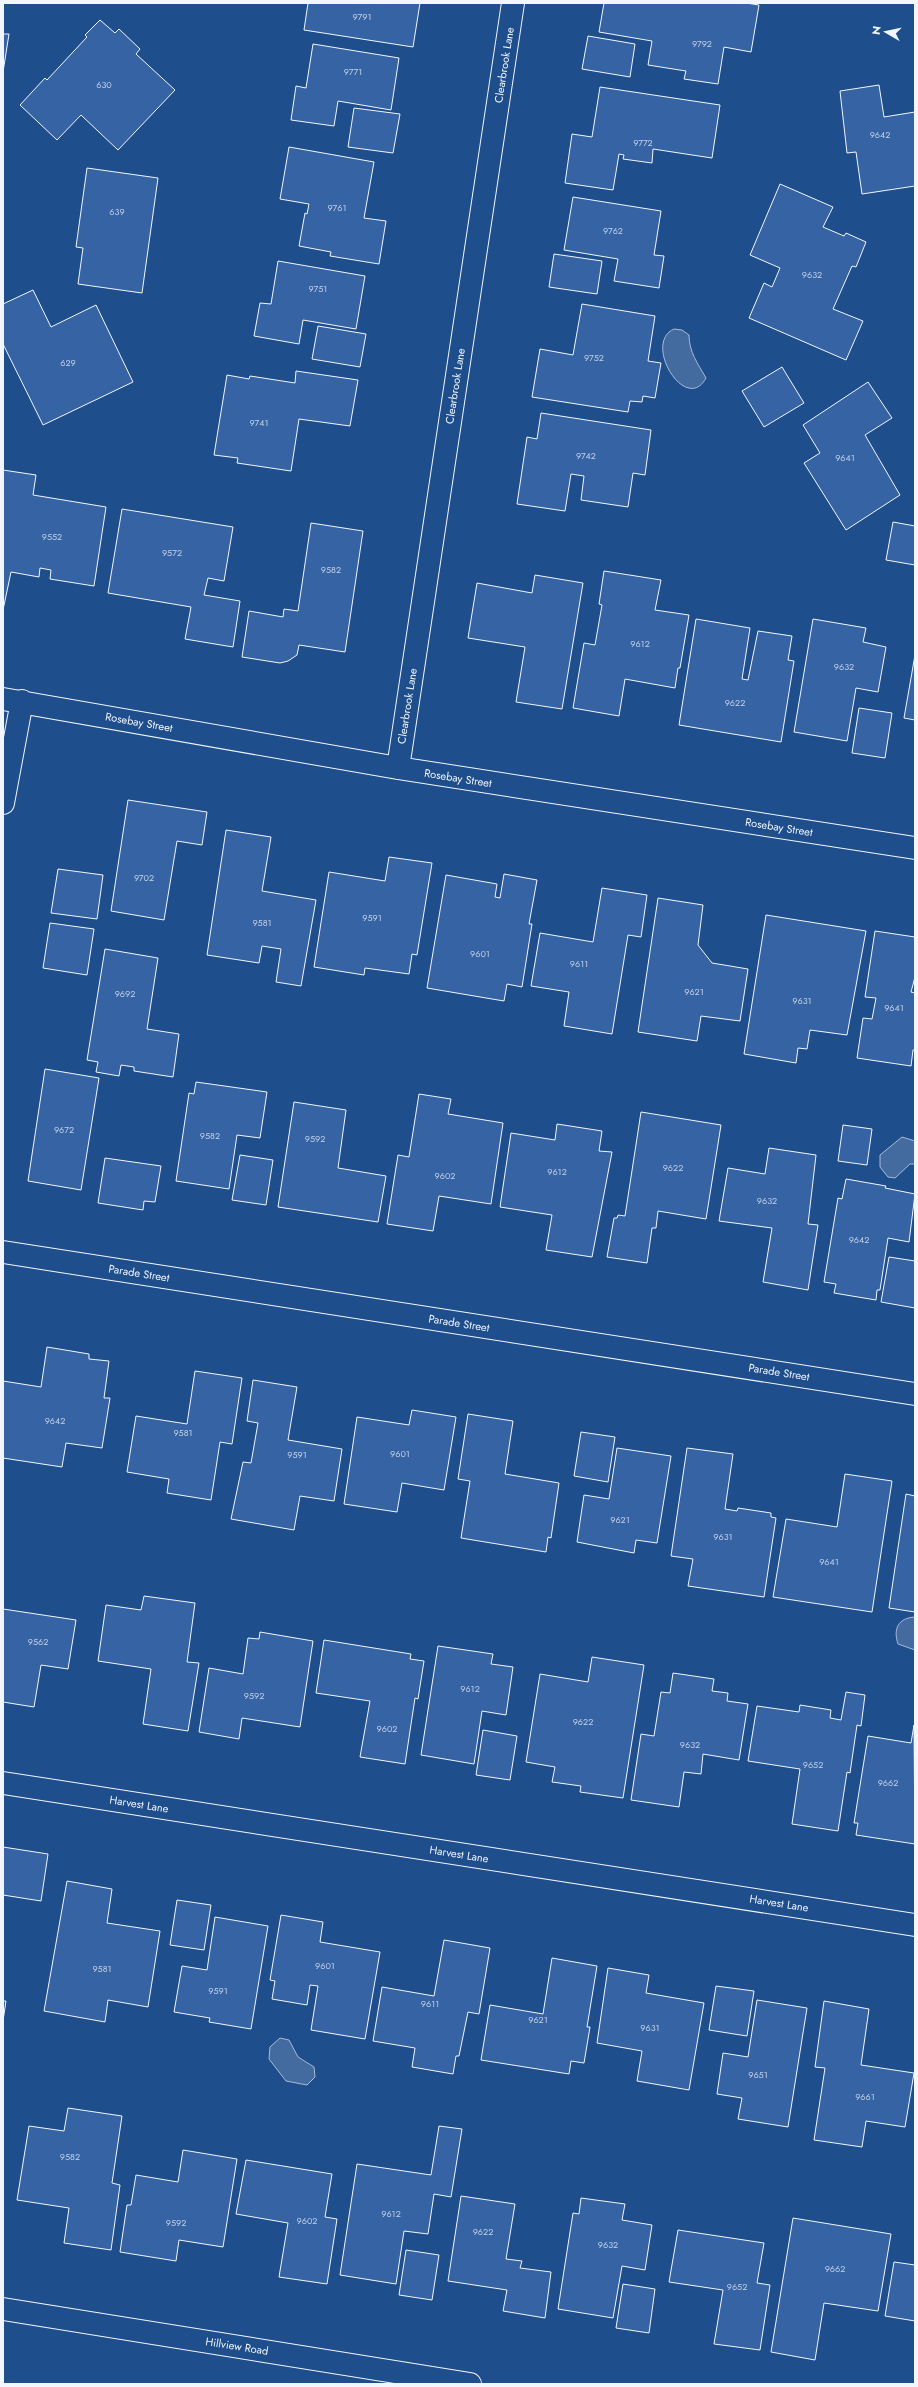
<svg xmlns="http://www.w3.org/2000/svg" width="918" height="2387" viewBox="0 0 918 2387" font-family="Jost,sans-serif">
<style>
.water{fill:#446ba0;stroke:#a8bbd7}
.building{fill:#3563a3;stroke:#f2f6ff}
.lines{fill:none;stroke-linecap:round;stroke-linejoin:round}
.street-casing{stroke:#f2f6ff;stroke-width:24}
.street{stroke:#1f4e8c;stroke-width:22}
.labels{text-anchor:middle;stroke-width:3;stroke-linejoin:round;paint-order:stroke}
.number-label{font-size:9px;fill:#c3d1e8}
.street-label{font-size:11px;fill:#f2f6ff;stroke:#1f4e8c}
</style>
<rect width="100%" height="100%" fill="#1f4e8c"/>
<!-- water -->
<path class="water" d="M674 329 682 330 689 335C689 352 698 364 706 378 686 415 642 343 674 329Z
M902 1137 915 1141V1164H910L895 1178 888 1177 880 1167V1155Z
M915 1617V1650L898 1644C893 1629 898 1618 915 1617Z
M280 2038 289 2040 298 2057 314 2067 315 2077 307 2085 286 2081 269 2059 270 2047Z"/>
<!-- building -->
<path class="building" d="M308 3H420L413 47 304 30Z
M604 3H746L759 5 751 52 724 47 718 84 684 79 686 71 648 65 652 41 599 32Z
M100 20 115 33 119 29 140 49 136 54 175 90 118 150 81 115 57 140 20 105 45 78 47 80 87 37 85 35Z
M3 34H9L3 72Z
M588 36 635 44 630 77 582 69Z
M313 44 399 58 391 110 338 101 334 126 291 120 296 86 306 88Z
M879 85 884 117 915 112V186L862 194 856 152 847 153 840 91Z
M600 87 720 105 712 158 653 149 652 163 623 159 624 155 619 154 613 190 565 183 572 134 592 137Z
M354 108 400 114 393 153 348 147Z
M289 147 374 162 364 218 386 221 379 264 330 256 331 252 299 246 305 213 307 214 309 204 280 199Z
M87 168 158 178 142 293 78 284 83 248 76 247Z
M780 184 833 207 823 227 844 236 846 233 866 242 856 267 852 266 833 309 863 321 846 360 749 318 764 283 772 287 780 268 750 255Z
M573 197 661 211 654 255 664 256 659 288 614 281 618 259 564 250Z
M554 254 602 261 597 294 549 287Z
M278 261 365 276 356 329 303 320 299 344 254 336 260 303 271 304Z
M33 290 51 327 96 305 133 382 43 425 3 344V304Z
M582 304 655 316 648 361 661 363 655 398 643 396 642 402 630 401 628 412 532 397 540 349 573 355Z
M318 326 366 334 360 367 312 359Z
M782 367 804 403 764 427 742 391Z
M296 371 358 380 350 426 299 419 291 471 237 463 238 458 214 455 227 375 249 379 250 376 295 383Z
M868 382 892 418 865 435 900 495 846 530 804 463 820 453 803 425Z
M541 413 651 430 645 475 633 473 628 507 581 500 584 476 571 474 565 511 517 504 527 437 537 439Z
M3 470 36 475 33 495 106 507 94 586 50 579 51 570 40 568 39 577 11 572 3 610Z
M122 509 233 527 224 581 208 578 204 595 240 601 233 647 185 639 191 607 108 593Z
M893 522 915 526V565L886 560Z
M311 523 363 531 345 652 299 645 297 655 288 661 280 663 242 657 249 611 283 617 284 609 298 611Z
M604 571 661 580 655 610 689 615 680 668H678L675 688 625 679 619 716 573 708 584 643 595 645 602 605 599 604Z
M535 575 583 583 562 709 516 702 525 647 468 638 477 583 532 593Z
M696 619 750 628 742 679 748 680 758 631 792 636 788 660 794 661 781 742 679 725Z
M813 619 866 628 863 642 886 647 878 692 856 688 847 741 794 732Z
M915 655V720L904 718Z
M859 708 892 713 885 758 852 753Z
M128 800 207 812 202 845 177 841 164 920 111 911Z
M226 830 271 837 262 891 316 900 301 986 276 982 281 949 262 946 259 963 207 955Z
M389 857 432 863 417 955 412 954 409 974 365 968 364 975 314 967 329 872 385 881Z
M58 869 103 875 97 919 51 913Z
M504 874 537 880 529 924H532L522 987 507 984 504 1001 427 988 446 875 497 884 495 897 500 898Z
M602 888 647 895 641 937 628 935 612 1034 564 1026 569 992 531 986 540 933 593 942Z
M658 898 703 905 698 945 712 963 748 969 740 1021 701 1016 697 1041 638 1032Z
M766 915 866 931 847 1035 810 1030 807 1049 798 1048 796 1063 744 1054Z
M50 923 94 929 87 975 43 968Z
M875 931 915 937V977L911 992 915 993V1050H913L911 1066 857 1058 863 1018 872 1019 876 998 865 997Z
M105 949 158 958 147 1029 179 1034 173 1077 134 1071V1067L121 1065 119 1076 96 1072 98 1062 87 1060Z
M45 1069 99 1078 81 1190 28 1181Z
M196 1082 267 1092 260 1138 237 1135 229 1189 176 1181 189 1093 194 1094Z
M419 1094 451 1099 448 1114 503 1123 491 1204 439 1196 433 1231 387 1224 398 1155 409 1157Z
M294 1102 346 1110 338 1168 386 1176 378 1222 278 1207Z
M641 1112 721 1125 706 1219 658 1211 656 1228H652L647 1263 607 1257 614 1218H617L618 1215 625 1216Z
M557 1124 602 1131 599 1151 612 1152 592 1257 546 1250 552 1215 500 1207 511 1133 555 1140Z
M843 1125 872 1129 867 1165 838 1161Z
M769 1148 816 1155 808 1224 818 1225 808 1290 763 1282 772 1228 719 1221 728 1168 765 1174Z
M240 1155 273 1160 266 1205 232 1200Z
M105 1158 161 1166 155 1202 144 1201 143 1210 98 1203Z
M846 1179 886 1186 885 1188 915 1194 909 1242 888 1238 880 1290H877L876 1300 834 1293 836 1284 824 1282 838 1198 842 1199Z
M889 1257 915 1261V1308L881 1302Z
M47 1347 89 1354V1359L109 1361 104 1398H110L102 1448 66 1443 62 1467 3 1458V1381L41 1387Z
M195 1371 242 1378 232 1444 220 1442 211 1500 167 1493 169 1479 127 1472 136 1416 187 1424Z
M253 1380 297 1387 288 1440 342 1449 334 1501 300 1496 294 1530 231 1519 243 1462 251 1463 258 1423 247 1421Z
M412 1410 456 1417 444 1490 402 1483 397 1512 344 1504 357 1417 409 1425Z
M468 1414 513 1421 505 1474 559 1483 551 1538 548 1537 546 1552 461 1538 470 1481 458 1479Z
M581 1432 615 1437 608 1482 574 1476Z
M617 1448 671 1456 657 1543 636 1540 634 1553 577 1542 584 1495 609 1499Z
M687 1448 733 1454 725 1509 737 1511 738 1508 771 1513V1517L776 1518 764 1597 688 1586 693 1559 671 1556Z
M845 1474 892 1481 872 1612 773 1597 786 1519 837 1527Z
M906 1494 915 1496V1612L889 1608Z
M144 1596 195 1603 187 1662 199 1663 188 1731 143 1724 151 1669 98 1661 106 1605 141 1610Z
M3 1609 76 1620 68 1669 41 1665 34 1707 3 1702Z
M260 1632 313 1641 300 1727 242 1718 239 1739 199 1732 209 1668 243 1674 248 1638 259 1639Z
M324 1640 411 1654 410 1659 424 1661 418 1699 415 1698 405 1764 360 1757 370 1701 316 1693Z
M438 1646 493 1654 491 1664 513 1667 506 1715 482 1711 474 1764 421 1755Z
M592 1657 644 1665 623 1798 580 1792 581 1786 552 1782 555 1767 526 1762 540 1674 588 1682Z
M673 1673 714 1679 712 1691 728 1693 727 1701 748 1704 739 1760 703 1754 701 1774 684 1772 679 1807 631 1800 641 1734 654 1736 661 1692 670 1693Z
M846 1692 865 1695 861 1726 857 1725 850 1773 847 1772 838 1831 792 1824 800 1769 748 1761 757 1706 799 1712 800 1705 831 1710 830 1718 841 1720Z
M914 1725 915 1844 856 1835 858 1823H854L868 1736 911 1743Z
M483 1730 517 1736 510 1780 476 1775Z
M3 1847 48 1854 41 1901 3 1895Z
M67 1881 112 1889 107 1923 160 1931 148 2007 108 2000 105 2022 44 2011Z
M177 1900 211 1905 204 1950 170 1945Z
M281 1915 323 1922 320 1942 380 1952 365 2039 311 2030 318 1986 310 1985 307 2005 272 1999 275 1981 270 1980Z
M215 1917 268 1926 251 2029 209 2022 210 2018 174 2012 182 1966 207 1970Z
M444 1940 490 1948 479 2014 468 2012 459 2056H456L453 2074 412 2067 415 2048 373 2041 382 1987 434 1996Z
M552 1958 597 1966 587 2027H590L584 2063 571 2061 569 2074 481 2060 490 2005 543 2014Z
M608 1968 649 1975 646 1993 704 2003 689 2090 637 2081 642 2051 597 2043Z
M716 1986 754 1991 747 2036 709 2030Z
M757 2000 807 2008 788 2127 738 2119 742 2098 717 2094 723 2053 748 2057Z
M3 2001H6L3 2021Z
M824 2001 869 2009 861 2065 914 2073 905 2127 866 2121 862 2147 814 2140 825 2068 815 2067Z
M68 2108 122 2116 112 2183 120 2185 111 2250 64 2243 69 2208 17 2200 29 2126 64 2131Z
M439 2126 462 2129 451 2197 434 2194 428 2234 404 2231 396 2284 340 2275 357 2164 431 2175Z
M183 2150 237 2159 223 2247 179 2240 176 2261 120 2252 127 2205H131L136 2175 178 2182Z
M246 2160 332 2174 325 2217 337 2219 327 2284 279 2277 288 2223 236 2214Z
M461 2196 515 2204 506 2259 522 2261 520 2268 551 2272 545 2318 503 2311 507 2290 448 2281Z
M581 2198 625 2204 622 2220 652 2225 645 2270 622 2266 613 2318 558 2309 573 2213 579 2214Z
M793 2218 891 2234 878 2311 824 2303 815 2360 771 2352Z
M678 2230 764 2243 757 2283 770 2285 760 2350 714 2344 723 2290 669 2282Z
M406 2250 439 2255 432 2300 399 2295Z
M894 2262 915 2265V2321L885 2316Z
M623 2284 655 2289 649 2333 616 2328Z"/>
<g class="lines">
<!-- street casing -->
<g class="street-casing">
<path id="street" d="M3 699 398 768 915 848
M398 768 513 3
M3 803 22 701
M3 1252 915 1394
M3 1783 915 1925
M3 2309 470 2384"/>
</g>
<!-- street -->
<use href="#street" class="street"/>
</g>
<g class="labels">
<!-- number labels -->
<g class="number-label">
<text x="362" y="20">9791</text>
<text x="702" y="47">9792</text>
<text x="353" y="75">9771</text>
<text x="104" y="88">630</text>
<text x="880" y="138">9642</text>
<text x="643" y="146">9772</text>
<text x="337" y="211">9761</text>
<text x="117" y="215">639</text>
<text x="613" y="234">9762</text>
<text x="812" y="278">9632</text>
<text x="318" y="292">9751</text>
<text x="594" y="361">9752</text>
<text x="68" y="366">629</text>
<text x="259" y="426">9741</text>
<text x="586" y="459">9742</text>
<text x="845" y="461">9641</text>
<text x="52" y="540">9552</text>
<text x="172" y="556">9572</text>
<text x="331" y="573">9582</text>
<text x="640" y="647">9612</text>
<text x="844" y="670">9632</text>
<text x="735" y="706">9622</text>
<text x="144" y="881">9702</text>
<text x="372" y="921">9591</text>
<text x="262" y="926">9581</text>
<text x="480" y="957">9601</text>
<text x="579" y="967">9611</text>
<text x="694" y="995">9621</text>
<text x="125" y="997">9692</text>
<text x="802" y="1004">9631</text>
<text x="894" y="1011">9641</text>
<text x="64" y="1133">9672</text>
<text x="210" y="1139">9582</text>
<text x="315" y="1142">9592</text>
<text x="673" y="1171">9622</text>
<text x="557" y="1175">9612</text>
<text x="445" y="1179">9602</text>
<text x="767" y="1204">9632</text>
<text x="859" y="1243">9642</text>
<text x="55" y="1424">9642</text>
<text x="183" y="1436">9581</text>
<text x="400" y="1457">9601</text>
<text x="297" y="1458">9591</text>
<text x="620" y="1523">9621</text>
<text x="723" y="1540">9631</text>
<text x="829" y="1565">9641</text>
<text x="38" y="1645">9562</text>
<text x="470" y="1692">9612</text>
<text x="254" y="1699">9592</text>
<text x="583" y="1725">9622</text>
<text x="387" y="1732">9602</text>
<text x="690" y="1748">9632</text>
<text x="813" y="1768">9652</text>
<text x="888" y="1786">9662</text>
<text x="325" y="1969">9601</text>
<text x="102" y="1972">9581</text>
<text x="218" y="1994">9591</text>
<text x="430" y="2007">9611</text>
<text x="538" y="2023">9621</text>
<text x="650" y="2031">9631</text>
<text x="758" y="2078">9651</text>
<text x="865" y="2100">9661</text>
<text x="70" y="2160">9582</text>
<text x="391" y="2217">9612</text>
<text x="307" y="2224">9602</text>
<text x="176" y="2226">9592</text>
<text x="483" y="2235">9622</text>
<text x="608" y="2248">9632</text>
<text x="835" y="2272">9662</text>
<text x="737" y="2290">9652</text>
</g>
<!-- street labels -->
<g class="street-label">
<text transform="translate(504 65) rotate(-81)" y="4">Clearbrook Lane</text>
<text transform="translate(455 386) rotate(-81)" y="4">Clearbrook Lane</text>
<text transform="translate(407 706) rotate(-81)" y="4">Clearbrook Lane</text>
<text transform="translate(139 722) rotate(10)" y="4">Rosebay Street</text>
<text transform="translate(458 778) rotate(9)" y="4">Rosebay Street</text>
<text transform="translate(779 827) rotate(9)" y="4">Rosebay Street</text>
<text transform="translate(139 1273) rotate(9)" y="4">Parade Street</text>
<text transform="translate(459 1323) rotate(9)" y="4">Parade Street</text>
<text transform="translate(779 1372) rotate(9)" y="4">Parade Street</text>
<text transform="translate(139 1804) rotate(9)" y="4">Harvest Lane</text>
<text transform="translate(459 1854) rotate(9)" y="4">Harvest Lane</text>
<text transform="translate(779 1903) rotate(9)" y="4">Harvest Lane</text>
<text transform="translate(237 2346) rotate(9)" y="4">Hillview Road</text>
</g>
</g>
<!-- border -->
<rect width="918" height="2387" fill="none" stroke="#f2f6ff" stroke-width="8"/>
<!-- north arrow -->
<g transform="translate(886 32) rotate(279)" stroke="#1f4e8c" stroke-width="3" paint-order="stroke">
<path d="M0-3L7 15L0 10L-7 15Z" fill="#f2f6ff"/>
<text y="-6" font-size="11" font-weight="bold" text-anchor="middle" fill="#f2f6ff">N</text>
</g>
</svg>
